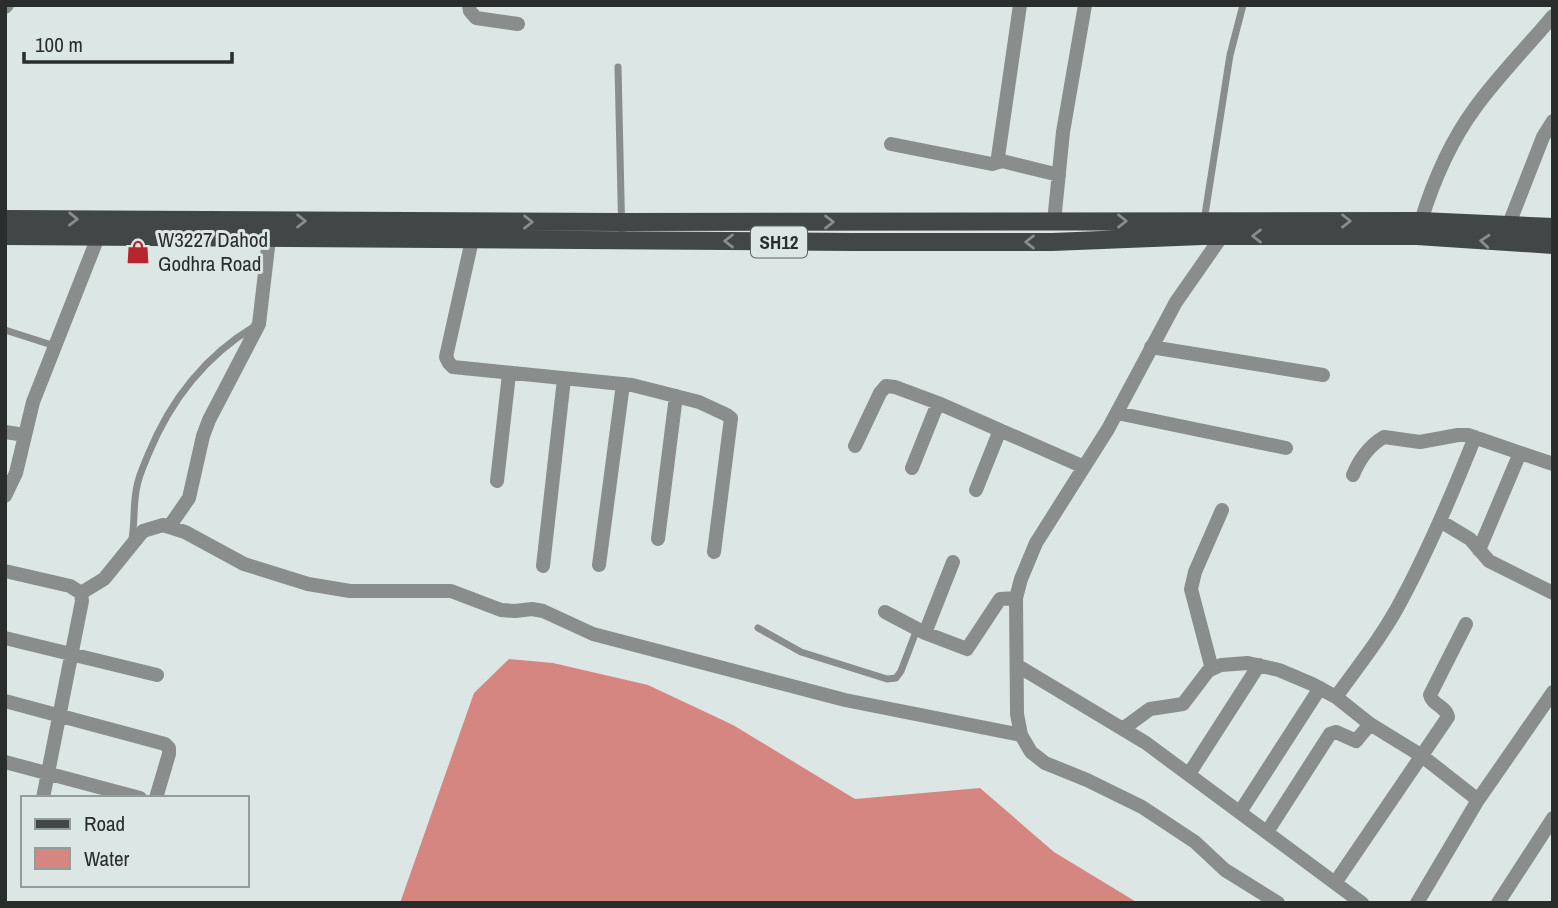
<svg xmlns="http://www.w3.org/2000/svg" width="1558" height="908" viewBox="0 0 1558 908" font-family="'Archivo Narrow',sans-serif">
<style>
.water{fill:#d68681}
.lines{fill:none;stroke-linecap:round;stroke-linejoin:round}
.lane{stroke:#898d8c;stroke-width:7}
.street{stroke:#898d8c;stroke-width:14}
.primary{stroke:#404746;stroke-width:18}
.oneway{stroke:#868f8d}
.labels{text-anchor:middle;stroke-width:6;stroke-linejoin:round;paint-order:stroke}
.shield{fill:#dce6e4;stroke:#5f6463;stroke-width:2}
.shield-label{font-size:19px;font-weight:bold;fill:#292d2c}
.poi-label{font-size:21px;fill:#292d2c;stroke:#dce6e4;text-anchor:start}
</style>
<rect width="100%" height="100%" fill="#dce6e4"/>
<!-- water -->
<path class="water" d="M509 659 553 663 648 685 733 725 855 799 980 788 1054 852 1138 903H400L474 693Z"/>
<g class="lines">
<!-- lane -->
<path class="lane" d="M618 67 622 241
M1204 221 1230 55 1243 5
M5 330 55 346
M132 539C135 521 133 503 137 486 139 475 144 465 148 455 170 401 205 356 255 326
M758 628 801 652 887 679 896 678 901 671 917 629"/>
<!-- street -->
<path class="street" d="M469 5 470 11 476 18 518 24
M1020 5 998 157 1002 161 1059 175
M5 7 7 5
M891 144 992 164 1002 161
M1421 221C1433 182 1450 142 1475 108 1498 76 1527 47 1553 16
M1054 222 1063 132 1085 5
M1509 224 1543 137 1553 121
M1222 236 1176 302 1108 429 1036 543 1021 579 1016 598 1017 714 1021 735 1031 752 1045 763 1087 780 1142 807 1195 842 1225 870 1278 903
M472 240 446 357 449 363 453 367 632 385 699 402 727 415 731 418 714 552
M1151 347 1323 375
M1117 413 1286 448
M5 432 25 435
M855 446 880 393 886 386 895 387 938 403 1084 467
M912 468 938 403
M1353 475C1359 460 1370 445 1384 437L1420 442 1458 435H1468L1553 464
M497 481 509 374
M976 490 1000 430
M5 496 16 473 33 402 98 237
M1440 521 1470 539 1489 561 1553 593
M169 527 189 498 203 436 209 420 259 324 269 239
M658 539 676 396
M1479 550 1520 453
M599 565 623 384
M543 566 564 379
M5 571 70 586 81 593 82 601 43 798
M81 593 104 579 143 531 163 525 185 532 244 564 308 584 350 591H451L501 610 515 611 532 609 543 611 593 634 845 700 1021 735
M885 612 925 633 967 649 1000 599 1016 598
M925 633 953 562
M5 638 157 675
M1018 666 1146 743 1362 903
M1212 669 1191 589 1195 572 1222 510
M1336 697C1359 665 1384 634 1402 599 1430 547 1453 492 1475 437
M5 701 165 744 169 748V754L156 798
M1124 728 1150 709 1183 704 1208 671 1221 665 1248 663 1279 670 1312 684 1336 697 1370 724 1422 756 1478 800
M5 762 140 798
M1189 774 1259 665
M1240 812 1320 688
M1267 832 1330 734 1336 732 1356 741 1370 724
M1335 883 1448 717C1446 706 1432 705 1430 695L1466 624
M1417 903 1478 800 1553 692
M1498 903 1553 818"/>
<!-- primary -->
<path class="primary" d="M5 219 622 222 1421 221 1553 227
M5 236 853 242H1052L1202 236H1417L1553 245"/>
</g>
<!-- one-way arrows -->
<defs><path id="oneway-chevron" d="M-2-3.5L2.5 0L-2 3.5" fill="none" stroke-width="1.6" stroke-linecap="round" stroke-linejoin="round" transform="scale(1.75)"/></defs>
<g class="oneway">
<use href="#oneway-chevron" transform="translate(73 219) rotate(1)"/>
<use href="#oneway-chevron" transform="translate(301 221)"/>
<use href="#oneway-chevron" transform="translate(1122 221)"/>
<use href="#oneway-chevron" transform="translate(1346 221)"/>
<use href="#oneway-chevron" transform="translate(528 222)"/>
<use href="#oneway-chevron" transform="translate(829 222)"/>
<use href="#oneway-chevron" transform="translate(1257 236) rotate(-180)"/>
<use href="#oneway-chevron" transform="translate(729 241) rotate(-180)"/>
<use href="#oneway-chevron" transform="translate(1485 241) rotate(-175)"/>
<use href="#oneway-chevron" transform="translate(1030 242) rotate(180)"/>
</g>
<!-- icons -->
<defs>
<g id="shop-bare" transform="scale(1.89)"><path d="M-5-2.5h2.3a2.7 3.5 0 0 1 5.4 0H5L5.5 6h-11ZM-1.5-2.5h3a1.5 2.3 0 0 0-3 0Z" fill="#b7262f" stroke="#dce6e4" stroke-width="2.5" paint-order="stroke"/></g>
</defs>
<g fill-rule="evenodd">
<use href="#shop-bare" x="138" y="252"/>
</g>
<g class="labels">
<!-- shield labels -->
<rect class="shield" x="751" y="226.5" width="56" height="31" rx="5"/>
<g class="shield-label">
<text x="779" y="249">SH12</text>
</g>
<!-- poi labels -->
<g class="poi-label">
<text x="158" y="247">W3227 Dahod<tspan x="158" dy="24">Godhra Road</tspan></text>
</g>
</g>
<!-- border -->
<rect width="1558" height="908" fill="none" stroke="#292d2c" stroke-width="14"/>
<!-- legend -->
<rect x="21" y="796" width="228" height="91" fill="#dce6e4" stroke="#949c9a" stroke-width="2"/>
<rect x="35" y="819" width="35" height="10" fill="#404746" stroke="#949c9a" stroke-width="2"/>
<text x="84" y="831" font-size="21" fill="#292d2c">Road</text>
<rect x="35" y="848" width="35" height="21" fill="#d68681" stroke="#949c9a" stroke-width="2"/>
<text x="84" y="866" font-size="21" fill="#292d2c">Water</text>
<!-- scale -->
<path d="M24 52v10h208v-10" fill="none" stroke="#292d2c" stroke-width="3.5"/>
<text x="35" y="52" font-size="21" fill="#292d2c" stroke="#dce6e4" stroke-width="5" paint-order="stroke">100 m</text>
</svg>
